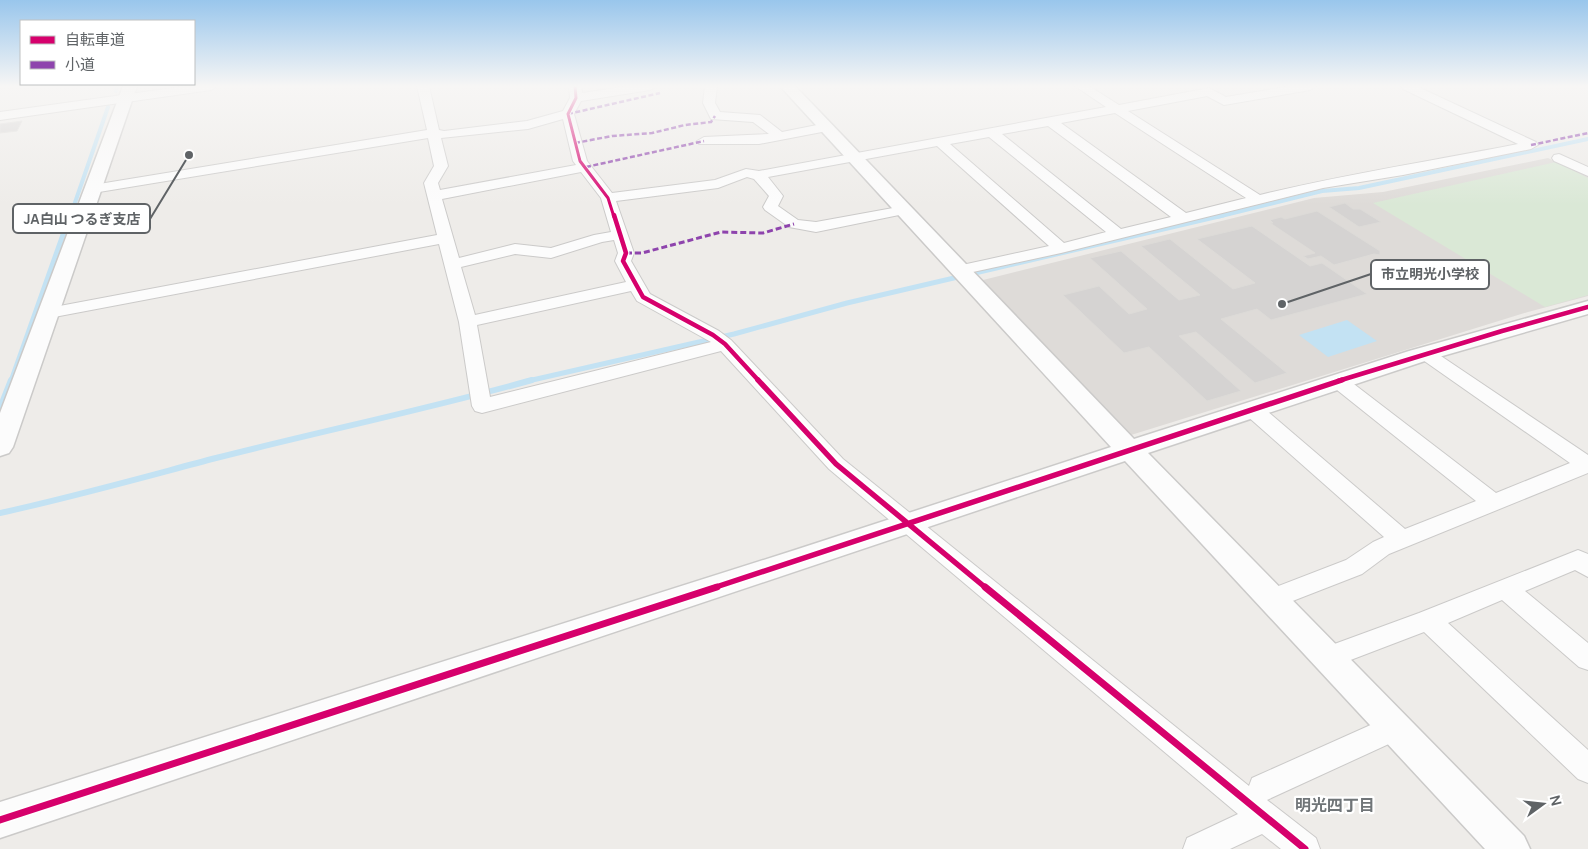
<svg xmlns="http://www.w3.org/2000/svg" width="1588" height="849" viewBox="0 0 1588 849" font-family="Manrope,'Noto Sans JP',sans-serif">
<style>
.education{fill:#dedbd8}
.green{fill:#dae8d6}
.water{fill:#c3e2f3}
.lines{fill:none;stroke-linecap:round;stroke-linejoin:round}
.stream-far2{stroke:#c3e2f3;stroke-width:4}
.stream-far1{stroke:#c3e2f3;stroke-width:5}
.stream{stroke:#c3e2f3;stroke-width:6}
.building{fill:#d5d3d2;stroke:#dddbd8}
.minor-casing{stroke:#cbcac9;stroke-width:2}
.tertiary-casing{stroke:#cbcac9;stroke-width:3}
.minor{fill:#fcfcfc;fill-rule:evenodd}
.tertiary{fill:#fcfcfc;fill-rule:evenodd}
.quiet-far1{stroke:#8e44ad;stroke-width:2.5;stroke-dasharray:5 2.5;stroke-linecap:butt}
.quiet{stroke:#8e44ad;stroke-width:3;stroke-dasharray:6 3;stroke-linecap:butt}
.cycleway-far3-casing{stroke:#fff;stroke-width:5}
.cycleway-far2-casing{stroke:#fff;stroke-width:7}
.cycleway-far1-casing{stroke:#fff;stroke-width:9}
.cycleway-casing{stroke:#fff;stroke-width:10}
.cycleway-far3{stroke:#d6006c;stroke-width:3}
.cycleway-far2{stroke:#d6006c;stroke-width:4.5}
.cycleway-far1{stroke:#d6006c;stroke-width:5.5}
.cycleway{stroke:#d6006c;stroke-width:7}
.labels{text-anchor:middle;stroke-width:4.5;stroke-linejoin:round;paint-order:stroke}
.near-neighbourhood-label{font-size:16px;font-weight:bold;fill:#707578;stroke:#fff}
.leader{fill:none;stroke:#5f6366;stroke-width:2}
.callout-dot{fill:#5f6366;stroke:#fff;stroke-width:2}
.callout{fill:#fff;stroke:#5f6366;stroke-width:2}
.callout-label{font-size:14px;text-anchor:middle;font-weight:bold;fill:#5f6366}
</style>
<rect width="100%" height="100%" fill="#eeece9"/>
<!-- education -->
<path class="education" d="M1548 158 1588 177V296L1528 312 1131 435 983 280 1314 198 1383 192Z"/>
<!-- green -->
<path class="green" d="M1556 162 1588 178V295L1545 307 1373 203Z"/>
<!-- water -->
<path class="water" d="M1347 320 1377 341 1328 357 1299 335Z"/>
<g class="lines">
<!-- stream-far2 -->
<path class="stream-far2" d="M116 91 117 86
M70 217 108 107
M1217 217 1322 191 1359 188 1588 139"/>
<!-- stream-far1 -->
<path class="stream-far1" d="M11 381 70 215
M528 381 734 334 847 303 1223 215"/>
<!-- stream -->
<path class="stream" d="M0 408 11 380
M0 513C73 497 144 477 216 458 322 431 428 409 532 380"/>
</g>
<!-- building -->
<path class="building" d="M22 121 17 131 0 133V124Z
M1345 203 1353 209H1360L1381 222 1359 227 1329 207Z
M1317 211 1380 251V255L1374 254 1334 265 1321 256 1308 259 1303 256 1315 253 1270 223H1273L1270 220 1281 217 1285 219Z
M1252 226 1310 266 1322 263 1367 294 1271 320 1257 309 1221 319 1287 373 1255 383 1196 332 1179 336 1241 391 1207 401 1149 347 1124 353 1063 295 1099 286 1129 314 1147 309 1090 258 1121 251 1179 300 1200 295 1141 246 1170 239 1233 289 1255 283 1197 239Z"/>
<g class="lines">
<!-- minor casing -->
<g class="minor-casing">
<path id="minor" d="M187 86H217L211 90 0 120V112Z
M417 86H429L439 130 444 131 527 121 563 111 570 98 569 86H581L582 93 629 86H656L650 90 581 101 574 114 587 161 612 193 715 180 746 169 759 171 1106 107 1075 86H1089L1119 105 1209 88 1226 97 1291 86H1316L1310 90 1224 105 1207 96 1128 111 1260 195C1345 174 1432 161 1518 144L1403 89 1401 86H1416L1536 142 1538 145 1531 149 1403 175 1323 188 1061 253 959 275 953 273 951 270 953 267 1049 246 937 146 768 177 783 196 778 206 798 220 816 222 904 206 909 207 911 210 909 213 904 214 816 232 789 227 765 210 763 207 769 196 754 179 747 177 718 188 616 201 634 253 631 261 650 294 719 331 731 340 843 459 1249 786 1252 778 1384 719 1394 715 1404 719 1408 728 1404 737 1267 800 1316 838 1320 849H1281L1262 834 1230 849H1183L1187 838 1238 814 829 469 721 351 482 413 475 411 472 406 459 322 439 244 49 318 43 317 40 313 43 309 49 308 437 235 424 183 434 166 428 138 93 193 88 192 86 189 88 186 93 185 427 130ZM1115 113 1246 198 1186 213 1061 123ZM563 119 573 161 576 165 440 190 438 183 448 166 441 138 528 129ZM1048 126 1171 217 1121 229 1002 134ZM989 137 1106 232 1064 243 950 144ZM581 172 601 198 611 232 594 235 551 248 515 244 459 258 442 199ZM614 240 618 253 615 261 626 282 475 315 461 267 515 254 551 258 602 242ZM631 291 637 301 711 342 490 397 477 325Z
M705 86H717L715 103 720 112 760 115 782 132 827 123 833 127 827 131 759 144H699L697 141 704 137 769 134 753 122 711 119 703 103Z
M1559 154 1588 167V176L1554 161 1552 158 1554 155Z
M1426 348 1432 350 1588 455V473L1389 554 1362 574 1272 609 1263 606 1260 599 1263 592 1346 560 1373 542 1384 537 1246 415 1243 410 1246 405 1253 403 1260 405 1405 529 1476 501 1332 386 1330 382 1332 378 1339 376 1346 378 1496 493 1570 463 1420 358 1417 354 1420 350Z
M1578 550 1588 554V577L1575 570 1525 591 1588 643V670L1579 667 1502 600 1448 623 1588 750V783L1578 779 1424 632 1327 669 1318 666 1314 658 1318 650 1419 613Z"/>
</g>
<!-- tertiary casing -->
<g class="tertiary-casing">
<path id="tertiary" d="M123 86H137L13 447 9 453 0 456V413Z
M780 86H795L1134 439 1409 351 1588 301V314L1425 361 1148 453 1524 836 1530 849H1485L1125 461 0 838V802L795 550 1111 447Z"/>
</g>
<!-- minor -->
<use href="#minor" class="minor"/>
<!-- tertiary -->
<use href="#tertiary" class="tertiary"/>
<!-- quiet-far1 -->
<path class="quiet-far1" d="M568 114 660 93
M575 143 612 136 652 133 685 125 711 122 715 116
M1531 145 1588 133
M586 167 704 141"/>
<!-- quiet -->
<path class="quiet" d="M626 253H642L721 232 763 233 794 224"/>
<!-- cycleway-far3 casing -->
<g class="cycleway-far3-casing">
<path id="cycleway-far3" d="M575 86 576 98 568 114 580 161 608 198 614 217"/>
</g>
<!-- cycleway-far2 casing -->
<g class="cycleway-far2-casing">
<path id="cycleway-far2" d="M614 215 626 253 623 261 643 297 713 335 725 344 759 381
M1338 381 1502 331 1588 307"/>
</g>
<!-- cycleway-far1 casing -->
<g class="cycleway-far1-casing">
<path id="cycleway-far1" d="M758 380 836 464 986 588
M713 588 1342 380"/>
</g>
<!-- cycleway casing -->
<g class="cycleway-casing">
<path id="cycleway" d="M985 587 1305 849
M0 820 717 587"/>
</g>
<!-- cycleway-far3 -->
<use href="#cycleway-far3" class="cycleway-far3"/>
<!-- cycleway-far2 -->
<use href="#cycleway-far2" class="cycleway-far2"/>
<!-- cycleway-far1 -->
<use href="#cycleway-far1" class="cycleway-far1"/>
<!-- cycleway -->
<use href="#cycleway" class="cycleway"/>
</g>
<!-- sky -->
<linearGradient id="sky" x2="0" y2="1"><stop stop-color="#99c6ec"/><stop offset="0.42" stop-color="#f7f6f5"/><stop offset="1" stop-color="#f7f6f5" stop-opacity="0"/></linearGradient>
<rect width="1588" height="205" fill="url(#sky)"/>
<g class="labels">
<!-- near-neighbourhood labels -->
<g class="near-neighbourhood-label">
<text x="1335" y="811">明光四丁目</text>
</g>
</g>
<!-- callouts -->
<path class="leader" d="M189 155L150 219M1282 304L1371 274"/>
<g class="callout-dot">
<circle cx="189" cy="155" r="5"/>
<circle cx="1282" cy="304" r="5"/>
</g>
<g class="callout">
<rect x="13" y="204" width="137" height="29" rx="5"/>
<rect x="1371" y="260" width="118" height="29" rx="5"/>
</g>
<g class="callout-label">
<text x="82" y="224">JA白山 つるぎ支店</text>
<text x="1430" y="279">市立明光小学校</text>
</g>
<!-- legend -->
<rect x="20" y="20" width="175" height="65" fill="#ffffff" stroke="#bfc1c2"/>
<rect x="30" y="36" width="25" height="8" fill="#d6006c" stroke="#bfc1c2"/>
<text x="65" y="45" font-size="15" fill="#5f6366">自転車道</text>
<rect x="30" y="61" width="25" height="8" fill="#8e44ad" stroke="#bfc1c2"/>
<text x="65" y="70" font-size="15" fill="#5f6366">小道</text>
<!-- north arrow -->
<g transform="translate(1543 804) rotate(75)" stroke="#ffffff" stroke-width="4" paint-order="stroke">
<path d="M0-4L9 19L0 12L-9 19Z" fill="#5f6366"/>
<text y="-8" font-size="14" font-weight="bold" text-anchor="middle" fill="#5f6366">N</text>
</g>
</svg>
